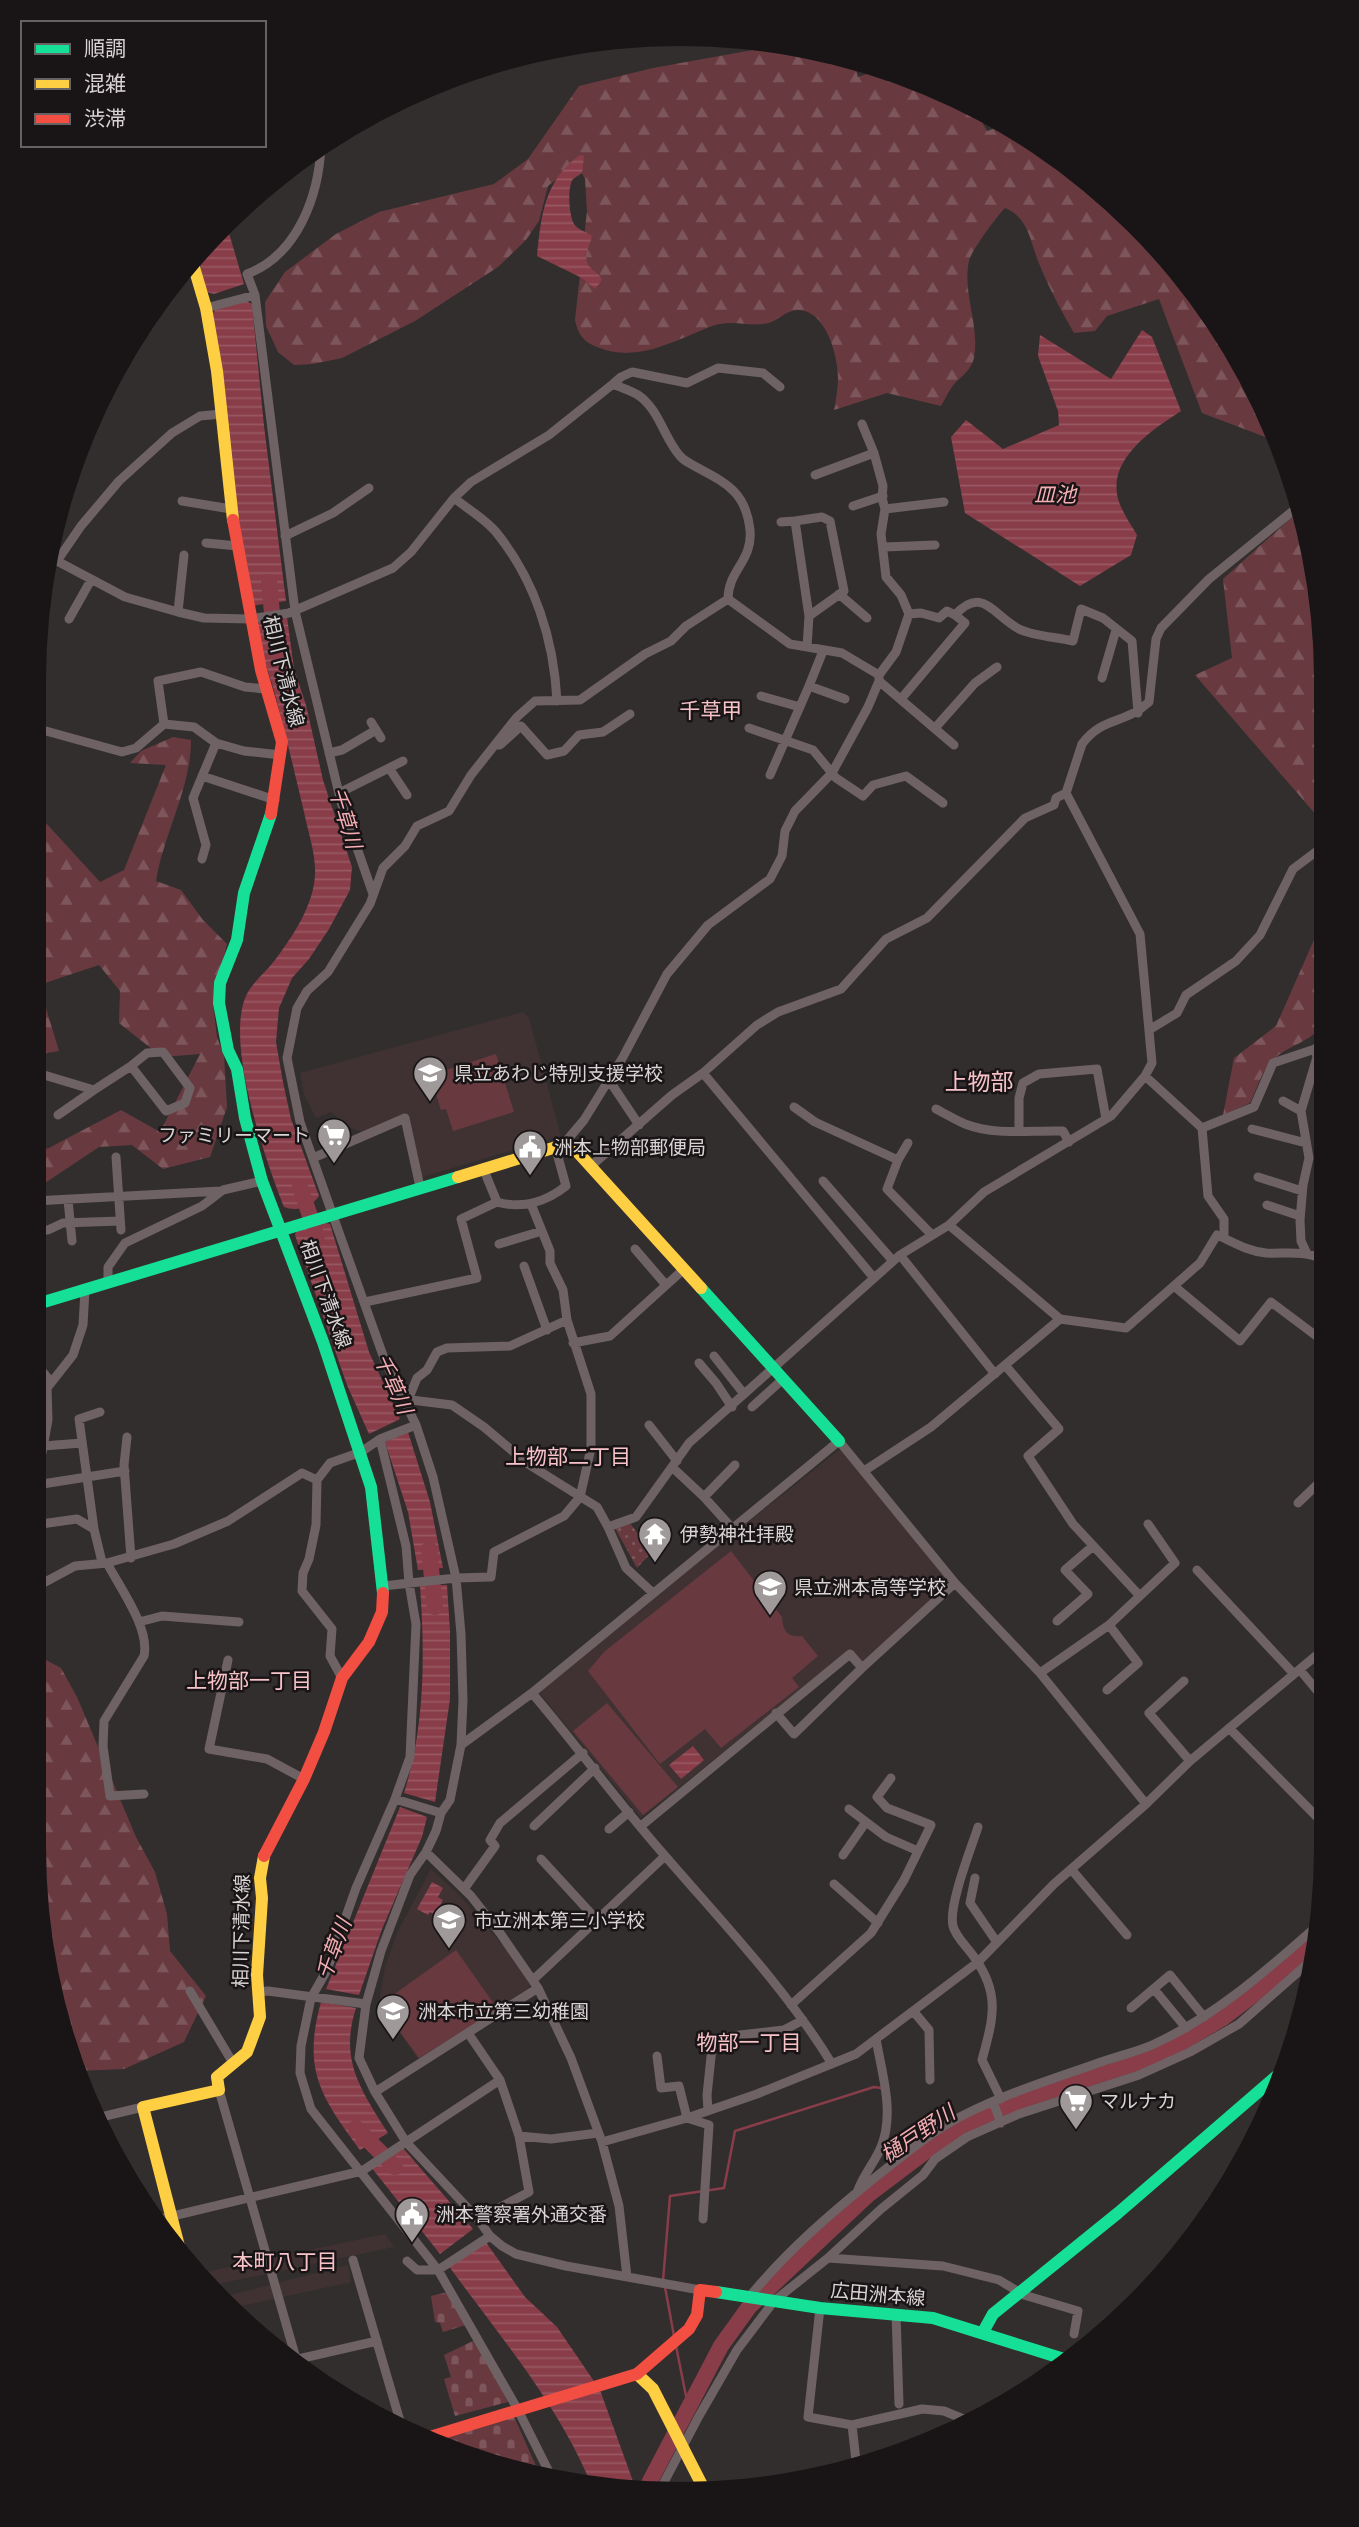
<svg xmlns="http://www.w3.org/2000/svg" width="1359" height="2527" viewBox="0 0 1359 2527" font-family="Raleway,'Noto Sans JP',sans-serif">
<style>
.built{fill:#403233}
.grass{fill:url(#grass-dots)}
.forest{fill:url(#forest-firs)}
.cemetery{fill:url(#cemetery-stones)}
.garden{fill:#683a40}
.water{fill:url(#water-rules)}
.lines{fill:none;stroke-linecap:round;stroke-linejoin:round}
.stream{stroke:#883d49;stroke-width:2.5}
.river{stroke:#883d49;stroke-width:16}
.street{stroke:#6e6264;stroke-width:9}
.fast{stroke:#16e098;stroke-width:12}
.slow{stroke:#ffcf43;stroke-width:12}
.jam{stroke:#f24e42;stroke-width:12}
.labels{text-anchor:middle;stroke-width:5;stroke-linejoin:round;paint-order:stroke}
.street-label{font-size:19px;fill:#d9d3d4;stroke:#191516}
.poi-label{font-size:19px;fill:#d9d3d4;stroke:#191516;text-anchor:start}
.water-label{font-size:21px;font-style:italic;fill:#f6aeb5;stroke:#191516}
.neighbourhood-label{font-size:21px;fill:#f7c3c8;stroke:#191516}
.quarter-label{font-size:23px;fill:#f7c3c8;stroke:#191516}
</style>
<defs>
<pattern id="grass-dots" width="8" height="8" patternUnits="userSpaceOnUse" patternTransform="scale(1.75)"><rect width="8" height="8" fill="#683a40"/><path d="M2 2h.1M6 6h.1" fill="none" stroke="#7d565b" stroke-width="1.8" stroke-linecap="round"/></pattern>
<pattern id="forest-firs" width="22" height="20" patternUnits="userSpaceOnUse" patternTransform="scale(1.75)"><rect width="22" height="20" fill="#683a40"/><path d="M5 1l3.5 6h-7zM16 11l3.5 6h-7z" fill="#7d565b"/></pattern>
<pattern id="cemetery-stones" width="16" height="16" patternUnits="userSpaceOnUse" patternTransform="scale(1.75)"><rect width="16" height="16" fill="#683a40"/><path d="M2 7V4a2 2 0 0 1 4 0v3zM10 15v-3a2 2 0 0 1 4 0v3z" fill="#7d565b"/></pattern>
<pattern id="water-rules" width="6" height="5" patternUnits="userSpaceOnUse" patternTransform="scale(1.75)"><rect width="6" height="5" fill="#883d49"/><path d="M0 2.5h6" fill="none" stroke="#985862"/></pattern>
</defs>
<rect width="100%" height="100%" fill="#322e2e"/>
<!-- built -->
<path class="built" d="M523 1012 529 1018 561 1136 422 1177 401 1118 362 1132 346 1126 331 1112 316 1118 304 1094 300 1073Z
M843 1447 950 1585 861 1663 850 1650 641 1818 538 1691V1688Z
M431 1869 460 1896 524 1970 533 1984 502 2009 419 2060 379 2004 385 1967 397 1933Z
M385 2234 394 2247 213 2285 201 2273Z
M348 2265 351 2282 237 2307 226 2296Z"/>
<!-- grass -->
<path class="grass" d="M626 1518 652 1552 637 1568 615 1528Z"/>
<!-- forest -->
<path class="forest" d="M786 44 854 60 858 77 887 67 973 106 987 131 1008 124 1106 194 1217 320 1276 441 1202 413 1159 299 1107 316 1095 331 1074 333C1062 312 1050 290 1041 268 1030 245 1031 219 1005 208 997 216 971 251 969 261 962 293 980 325 974 358 971 370 963 375 955 383 949 390 945 399 941 406L887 393 834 410C836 400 838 388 838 378 838 356 826 309 797 310 784 311 777 323 763 324 749 326 735 321 720 324 712 325 703 330 695 333 662 347 632 361 597 347 584 342 578 335 575 320L587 211 585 179 580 169H569L548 186 539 221 526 240 498 267 415 321 342 358 313 364 294 365 278 352 266 326 265 302 285 272 336 234 379 212 494 184 528 159 579 86 653 68Z
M1300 510 1320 596 1321 814 1318 817 1195 675 1232 658 1223 579Z
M173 737 191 740C191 788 164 833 156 881L181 890 203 920 227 944 213 1003 217 1037 224 1056 227 1107 210 1157 163 1169 132 1145 99 1147 39 1187 34 1176V1129L47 1149 121 1110 160 1132 200 1054 162 1057 119 1023 120 991 99 965 39 985 59 1051 34 1055V810L100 882 124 870 166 765 130 763 141 751Z
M1321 924 1322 1026C1309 1042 1290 1045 1275 1058 1262 1068 1257 1089 1250 1103L1223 1115 1234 1058 1276 1026Z
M33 1653 61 1668 77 1697 136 1837 155 1872 167 1914 170 1951 206 1996 184 2042 124 2069 76 2071 68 2056 33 1847Z"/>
<!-- cemetery -->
<path class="cemetery" d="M448 2292 466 2325 443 2332 440 2323 435 2322 431 2296Z
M475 2340 508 2402 455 2416 444 2379 451 2377 444 2355Z
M512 2412 540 2475 513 2472 482 2458 478 2448 466 2451 432 2435Z"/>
<!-- garden -->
<path class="garden" d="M496 1054 514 1112 453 1131 446 1109 441 1110 430 1075Z
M731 1551 782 1617C783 1631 787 1638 802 1636L818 1656 792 1678 799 1687 721 1748 705 1729 660 1764 588 1671 604 1652Z
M607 1703 678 1787 643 1815 573 1731Z
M456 1950 494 2004 496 2010 419 2058 387 2014 389 1998Z"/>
<!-- water -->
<path class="water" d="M580 155 584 156 582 173C579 175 576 177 573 179 567 187 569 216 574 224 578 230 587 232 592 236 590 246 582 256 589 266 594 272 599 273 602 280L595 289 582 278 537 256C541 217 544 180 580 155Z
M226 223 244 284 214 294 206 292 197 251Z
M246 301 252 304 264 426 286 601 251 606 248 568 237 518 212 315 215 310Z
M1142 330 1152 337 1181 411C1152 430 1105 460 1119 502 1123 513 1131 525 1137 535L1131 555 1080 586 965 513 951 437 966 420 1003 449 1059 425 1058 411 1038 356 1040 335 1111 379Z
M287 617 294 669 306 705 323 780 352 867 350 890 329 929 309 959 292 978 279 1008 276 1042 283 1082 291 1119 319 1196C311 1207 297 1212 284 1207 266 1161 222 1037 248 992 255 980 267 971 275 960 293 936 314 905 315 874 316 854 308 832 304 812 295 774 286 736 276 698 270 674 260 652 256 627L260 621Z
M319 1221 330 1224 369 1352 400 1419 369 1434 347 1385 295 1235 298 1227Z
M408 1432 430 1502 443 1568 418 1570 408 1512 385 1442Z
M447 1585 450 1631V1699L435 1802 404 1793C425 1727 425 1655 420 1586Z
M693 1746 704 1760 681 1779 669 1765Z
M400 1807 427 1817 422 1837 382 1929 359 1995 326 1989Z
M432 1882 443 1888 438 1897 443 1900 435 1915 430 1912 428 1915 417 1909Z
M321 2002 356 2008C339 2060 361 2090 388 2133L360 2150C321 2097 302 2070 321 2002Z
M403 2148 473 2229 440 2254 371 2167Z
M485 2241 525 2297 557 2327 600 2390 634 2484 589 2479C555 2400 498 2334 448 2265Z"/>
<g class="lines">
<!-- stream -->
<path class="stream" d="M663 2281 670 2196 724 2188 735 2131 874 2087 881 2088
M665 2287 674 2336
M676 2346 688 2406"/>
<!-- river -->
<path class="river" d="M269 582 274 633
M300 1187 317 1236
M429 1549 435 1607
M356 2128 395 2167
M648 2485 721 2346 749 2307 869 2194 934 2145 982 2117 1032 2097 1143 2061 1183 2042 1223 2018 1269 1983 1316 1940"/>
<!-- street -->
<path class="street" d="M321 145C319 195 298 255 247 274L255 295 295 611 341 802 373 894
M206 308 255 295
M613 384 621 377 632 372 687 383 718 368 763 373 780 387
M862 424 874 453
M454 498C468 509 485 519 496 532 535 580 554 640 557 701
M182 501 231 509
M853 506 883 496
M885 509 944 502
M822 517 830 521 844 591 809 616 795 521Z
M781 522 795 521
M285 536 333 513 369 488
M206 543 238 546
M884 547 935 545
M48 558 57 561 125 597 178 612 204 618 250 619 289 613 393 568 411 552 454 498 471 482 549 435 613 384C621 388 631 390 638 395 659 409 664 438 680 456 685 462 692 464 698 468 728 484 746 493 750 530 753 561 728 570 728 599
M57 561 81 526 119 481 172 433 200 416 222 414
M839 594 867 618
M728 599 790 644 842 653 879 675
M178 612 184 555
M909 614 921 613 939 618 947 611 955 615C982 585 993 615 1019 629 1033 636 1056 637 1073 641L1081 609 1103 618 1132 641 1138 713
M69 619 91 580
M807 647 809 616
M1102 678 1116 630
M879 681 954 745
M809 686 845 699
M761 696 800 707
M901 699 965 623 955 615
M371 722 381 738
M164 724 158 681 201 672 245 687 266 689
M35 728 122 752 136 748 164 724 194 727 216 743 244 751 281 755
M749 728 813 750 836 778 863 796 873 785 906 776 943 803
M935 728 975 683 997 667
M496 745H500L521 726 547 755 564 751 579 735 603 732 630 714
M329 753 342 750 376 730
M389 768 407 795
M770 775 809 686 823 651
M202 776 275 800
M339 793 403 761
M202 859 206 845 193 798 216 743
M1149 1030 1177 1013 1186 995 1236 961 1260 935 1293 869 1321 848
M34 1072 94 1090 131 1066 147 1053 163 1052 190 1088 185 1103 166 1111 131 1066
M703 1073 874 1278
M1145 1076 1202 1128 1208 1196 1224 1219V1238
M609 1080 639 1125
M1283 1101 1301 1111
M794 1107 815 1122 898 1160
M936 1109C946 1114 955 1120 965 1124 996 1136 1031 1130 1063 1131L1069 1142
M58 1115 94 1090
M1202 1128 1254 1107 1273 1063 1315 1049
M1252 1129 1306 1143
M1019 1130V1098L1023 1083 1039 1074 1097 1069 1106 1119
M908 1143 898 1160 887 1189 931 1234
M568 1144V1139L584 1120 623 1057 667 974 708 925 770 879 782 856 785 831 795 811 832 773 868 707 879 681V675L896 652 909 614 901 595 886 577 881 534 885 509 882 498 883 486 874 453 815 475
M116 1157 121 1230
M313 1158 405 1118 420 1187
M591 1166 672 1095 703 1073 757 1025 778 1012 841 989 886 939 927 918 1025 818 1054 805 1056 798 1066 793 1082 744C1103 716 1124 725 1149 702L1156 639 1161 628 1209 579 1299 506
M1258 1177 1302 1191
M823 1181 893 1261
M68 1200 72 1241
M34 1201 221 1191
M497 1202C522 1209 546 1202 566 1186L555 1146
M1267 1205 1300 1216
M949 1225 1060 1319
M34 1230H48L63 1223 120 1221
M499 1244 542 1231
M635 1249 666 1285
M1307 1254 1301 1241 1300 1220 1303 1185 1309 1158 1301 1111 1317 1057 1315 1049 1322 1043
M900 1255 995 1374
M524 1266 547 1330
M108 1282V1267L125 1243 202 1206 223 1190 262 1181
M1174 1286 1240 1341 1271 1302 1323 1341
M365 1302 477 1278 461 1219 497 1202 483 1168
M573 1343 610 1336 684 1269
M714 1356 744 1394
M699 1363 716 1383 732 1407
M1005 1365 1059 1429 1028 1456 1073 1524 1139 1595
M34 1374 41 1370 51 1382
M403 1399 452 1405 484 1427 528 1464 597 1507 608 1527 626 1568 653 1593
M403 1399 410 1395 417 1378 427 1370 437 1352 447 1348 510 1346 567 1320
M34 1404 47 1405
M752 1407 783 1379
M649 1425 677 1461
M127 1437 124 1465 131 1558
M380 1439 406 1546 409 1583 416 1624 410 1757 395 1799 356 1888 327 1970 311 1998 301 2046 300 2073 311 2109 438 2270 518 2410 551 2476
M43 1446 82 1443
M672 1467 704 1497 732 1528
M864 1471 931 1427 1060 1319 1126 1328 1200 1263 1217 1235C1233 1242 1247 1251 1266 1253 1285 1254 1304 1250 1322 1259
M36 1485 125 1471
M34 1496 48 1420 47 1388 73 1355 83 1325 85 1290
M704 1497 735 1465
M1298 1503 1323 1479
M34 1525 77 1519 94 1529 102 1562
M608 1527 636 1517 689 1443 900 1255 949 1225 984 1192 1111 1116 1145 1076 1152 1063 1140 934 1066 793
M94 1529 79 1419 100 1412
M107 1563C120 1588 150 1628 144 1656L104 1721 103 1746 110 1796 144 1794
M1197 1570 1294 1674
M383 1586 456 1578 491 1577 494 1552 564 1516 580 1497 591 1448V1394L567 1320 563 1290 550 1263V1251L531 1204
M34 1588 75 1566 107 1563 174 1544 228 1521 302 1473 317 1480
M1057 1621 1088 1594 1065 1570 1093 1546
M139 1622 162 1616 239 1622
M228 1660 209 1749 267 1759 304 1779
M1300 1670 1324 1699
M1040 1673 1109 1625 1175 1563 1148 1524
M342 1678 330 1656 332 1629 302 1591 303 1573 309 1559 316 1525 317 1480 330 1463 361 1452 380 1439 416 1425
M1184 1681 1149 1713 1190 1761
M1107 1690 1138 1663 1109 1625
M532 1693C578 1747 619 1804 666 1857 723 1923 787 1990 832 2064
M776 1713 794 1734 862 1668
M1229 1728 1324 1824
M461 1745 532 1693 839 1441 955 1583 1040 1673 1146 1804
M395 1799 441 1813
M849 1809 886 1837 918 1851
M534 1826 595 1768
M641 1826 850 1654 862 1668 955 1583
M978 1827C971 1849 948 1906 953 1926 955 1936 968 1948 974 1957 1001 1994 993 2019 982 2060L1001 2099
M609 1829 629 1812
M426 1852 471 1896 500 1933 538 1988 571 2058 602 2142 619 2206 627 2277
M843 1855 866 1822
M541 1859 597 1920
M1071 1869 1127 1935
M975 1878 970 1903 996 1941
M834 1884 878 1923
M464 1889 495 1846 490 1840 500 1823 583 1753
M534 1979 665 1856
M1154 1989 1186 2028
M190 1991 233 2063
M258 1992 268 1991 366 2004
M791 2005 871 1933 904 1880 931 1825 887 1808 877 1797 891 1778
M1131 2008 1170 1975 1204 2017
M914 2012 929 2030 930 2080
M468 2033 500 2080 519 2136 529 2192 478 2219
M657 2056 661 2088 679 2086 687 2118 709 2125 703 2219
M219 2090 297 2362
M375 2092 538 1988
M993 2102 1001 2123
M708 2111 707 2095 713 2038 784 2030 803 2020
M101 2117 143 2107
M519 2136 551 2139 598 2133
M602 2142 687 2118 757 2094 856 2054 978 1962 1054 1884 1146 1804 1190 1761 1324 1649
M858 2190C864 2174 875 2162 881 2147 895 2113 882 2074 876 2039
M156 2220 362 2171 500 2080
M828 2258 943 2266 999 2280 1024 2295 1078 2311 1074 2334
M353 2260 400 2421
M407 2261 417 2270H438L490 2236
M700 2290 566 2266 516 2254 502 2246 490 2236 478 2219 406 2142 375 2092 359 2058 366 2004 381 1951 410 1875 426 1852 436 1831 441 1813 450 1800 461 1745 463 1700 461 1634 456 1578 433 1477 416 1425 385 1361 332 1213 300 1122 287 1058 297 1008 307 991 328 972 370 904 383 868 405 846 417 826 449 811 471 775 517 717 535 701 580 700 645 654 671 641 686 626 728 599
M750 2296C788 2250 831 2213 877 2176 900 2158 923 2138 949 2123 996 2096 1051 2080 1101 2062 1118 2056 1136 2052 1152 2045 1215 2017 1267 1970 1318 1925
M820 2308 808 2417 852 2425 922 2409 944 2411 966 2420
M896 2314 899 2404
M294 2360 377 2341
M852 2425 856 2461
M662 2486 699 2416 737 2350 774 2301 828 2258 881 2209 923 2175 935 2159 967 2137 1019 2114 1139 2075 1190 2052 1239 2024 1313 1959"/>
<!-- fast -->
<path class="fast" d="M271 814 244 893 237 940 220 983 219 1003 228 1050 237 1069 245 1118 262 1181 323 1342 371 1487 383 1593
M701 1288 839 1441
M34 1305 458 1177
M716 2292 820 2308 933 2318 1064 2359
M983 2332 993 2314 1118 2213 1279 2074"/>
<!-- slow -->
<path class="slow" d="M191 257 206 308 217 371 233 520
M458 1177 566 1144 573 1147 701 1288
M181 2254 143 2107 219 2090 217 2077 247 2052 260 2017 257 1975 262 1898 260 1878 264 1856
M637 2374 653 2389 705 2491"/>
<!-- jam -->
<path class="jam" d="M233 520 261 670 282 742 271 814
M264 1856 304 1779 324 1732 342 1678 369 1642 382 1612 383 1593
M433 2436 637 2374 689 2329 697 2315 700 2290 716 2292"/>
</g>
<!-- icons -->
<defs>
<g id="school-pin" transform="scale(1.75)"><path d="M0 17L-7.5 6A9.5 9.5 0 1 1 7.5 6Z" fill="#9f999a" stroke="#191516"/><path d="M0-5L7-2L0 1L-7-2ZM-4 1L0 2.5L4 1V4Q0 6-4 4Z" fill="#fff"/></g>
<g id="supermarket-pin" transform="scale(1.75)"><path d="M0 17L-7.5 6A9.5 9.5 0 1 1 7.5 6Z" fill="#9f999a" stroke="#191516"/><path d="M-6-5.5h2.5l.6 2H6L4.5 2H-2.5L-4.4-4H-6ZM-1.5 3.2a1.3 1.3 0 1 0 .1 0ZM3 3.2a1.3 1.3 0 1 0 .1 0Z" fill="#fff"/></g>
<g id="civic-pin" transform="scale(1.75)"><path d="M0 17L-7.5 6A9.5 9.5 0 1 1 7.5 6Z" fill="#9f999a" stroke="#191516"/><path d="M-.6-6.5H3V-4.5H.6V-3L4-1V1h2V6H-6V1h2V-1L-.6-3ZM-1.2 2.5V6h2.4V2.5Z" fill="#fff"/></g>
<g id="temple-pin" transform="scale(1.75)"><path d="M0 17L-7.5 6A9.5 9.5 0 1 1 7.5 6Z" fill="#9f999a" stroke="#191516"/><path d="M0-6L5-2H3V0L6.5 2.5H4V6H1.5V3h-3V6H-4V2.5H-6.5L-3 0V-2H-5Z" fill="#fff"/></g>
</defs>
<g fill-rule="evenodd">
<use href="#school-pin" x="430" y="1073"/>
<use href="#supermarket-pin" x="334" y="1135"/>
<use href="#civic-pin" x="530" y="1147"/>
<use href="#temple-pin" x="655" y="1534"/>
<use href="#school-pin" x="770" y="1587"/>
<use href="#school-pin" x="449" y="1920"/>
<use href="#school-pin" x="393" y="2011"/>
<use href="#supermarket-pin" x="1076" y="2101"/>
<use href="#civic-pin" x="412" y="2214"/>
</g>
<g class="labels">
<!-- street labels -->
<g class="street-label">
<text transform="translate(284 671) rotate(76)" y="7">相川下清水線</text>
<text transform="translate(326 1294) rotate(70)" y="7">相川下清水線</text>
<text transform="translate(241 1931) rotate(-89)" y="7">相川下清水線</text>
<text transform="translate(878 2294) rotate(5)" y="7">広田洲本線</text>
</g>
<!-- poi labels -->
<g class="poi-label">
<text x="454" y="1080">県立あわじ特別支援学校</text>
<text x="310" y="1142" text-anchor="end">ファミリーマート</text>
<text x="554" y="1154">洲本上物部郵便局</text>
<text x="680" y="1541">伊勢神社拝殿</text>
<text x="794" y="1594">県立洲本高等学校</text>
<text x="474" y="1927">市立洲本第三小学校</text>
<text x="418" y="2018">洲本市立第三幼稚園</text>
<text x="1100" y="2108">マルナカ</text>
<text x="436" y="2221">洲本警察署外通交番</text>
</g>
<!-- water labels -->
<g class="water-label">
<text x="1055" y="502">皿池</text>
<text transform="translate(345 818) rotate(73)" y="7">千草川</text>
<text transform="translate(393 1384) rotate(66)" y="7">千草川</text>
<text transform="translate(334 1949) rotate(-70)" y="7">千草川</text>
<text transform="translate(918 2134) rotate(-34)" y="7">樋戸野川</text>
</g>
<!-- neighbourhood labels -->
<g class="neighbourhood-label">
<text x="711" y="718">千草甲</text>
<text x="568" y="1464">上物部二丁目</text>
<text x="249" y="1688">上物部一丁目</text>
<text x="749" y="2050">物部一丁目</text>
<text x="285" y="2269">本町八丁目</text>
</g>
<!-- quarter labels -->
<g class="quarter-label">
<text x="979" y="1090">上物部</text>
</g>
</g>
<!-- crop -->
<path d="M0 0H1359V2527H0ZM680 46H680A634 634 0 0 1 1314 680V1848A634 634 0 0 1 680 2482H680A634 634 0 0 1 46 1848V680A634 634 0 0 1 680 46Z" fill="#191516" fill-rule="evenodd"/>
<!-- legend -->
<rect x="21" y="21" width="245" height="126" fill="#191516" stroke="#666162" stroke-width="2"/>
<rect x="35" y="44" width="35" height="10" fill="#16e098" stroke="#666162" stroke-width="2"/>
<text x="84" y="56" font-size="21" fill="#d9d3d4">順調</text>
<rect x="35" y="79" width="35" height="10" fill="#ffcf43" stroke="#666162" stroke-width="2"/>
<text x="84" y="91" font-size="21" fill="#d9d3d4">混雑</text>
<rect x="35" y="114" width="35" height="10" fill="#f24e42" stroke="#666162" stroke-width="2"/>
<text x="84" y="126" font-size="21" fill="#d9d3d4">渋滞</text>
</svg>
